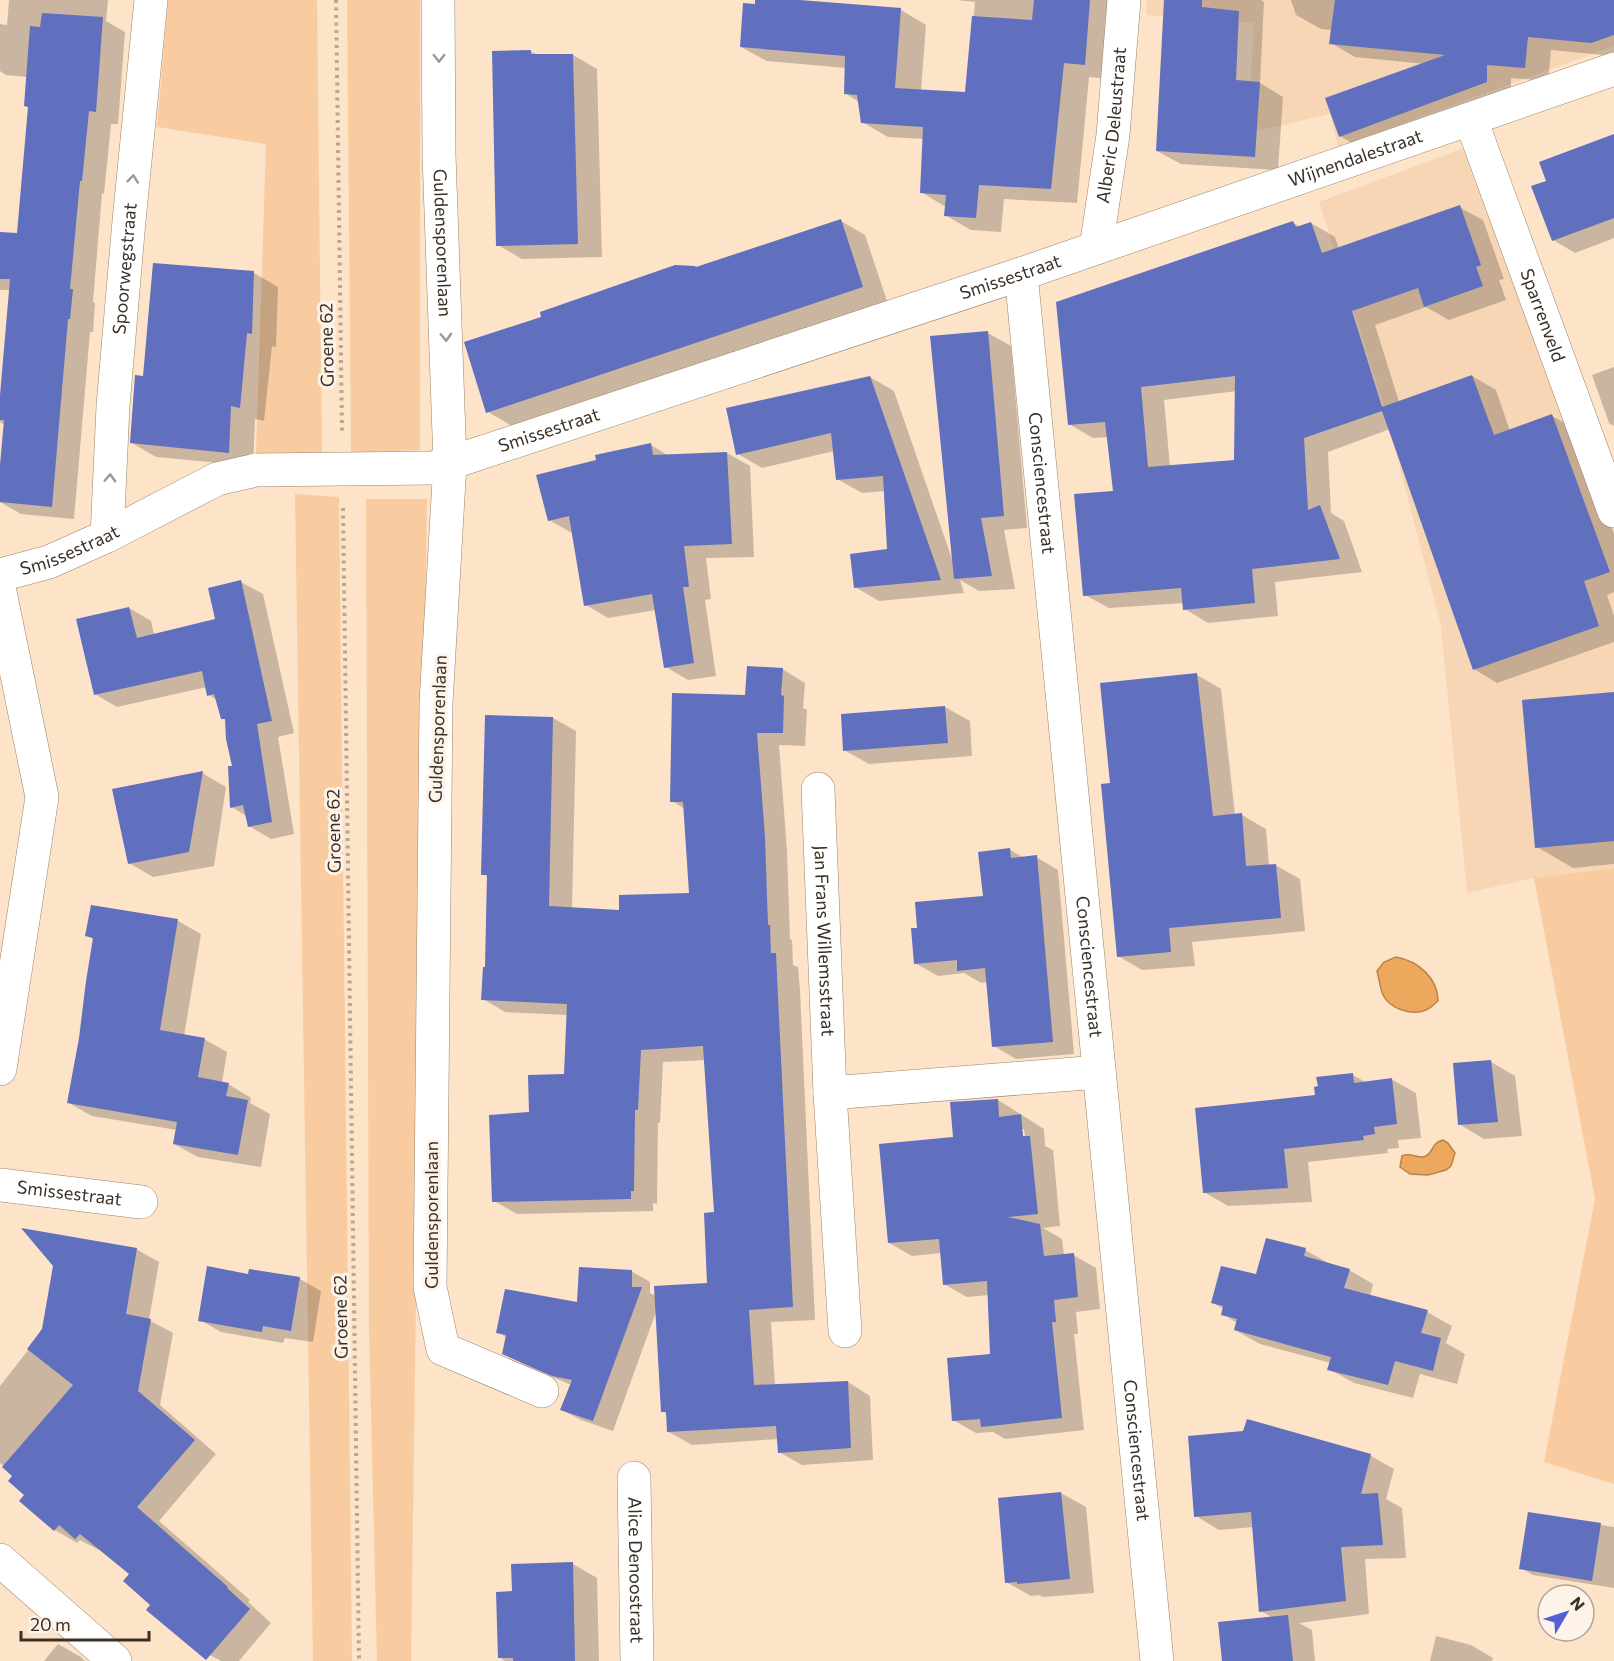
<svg xmlns="http://www.w3.org/2000/svg" width="1614" height="1661" viewBox="0 0 1614 1661" font-family="Commissioner,sans-serif">
<style>
.built{fill:#f7d6b6}
.green{fill:#f8cca0}
.water{fill:#eda85d;stroke:#b7844c;stroke-width:1.5}
.shadow{fill:#0003;fill-rule:evenodd}
.building{fill:#606fbe;fill-rule:evenodd}
.lines{fill:none;stroke-linecap:round;stroke-linejoin:round}
.minor-casing{stroke:#9b836b;stroke-width:34}
.path{stroke:#bba791;stroke-width:4;stroke-dasharray:3 4.5;stroke-linecap:butt}
.minor{stroke:#fff;stroke-width:33}
.minor-bridge-casing{stroke:#9b836b;stroke-width:34;stroke-linecap:butt}
.minor-bridge{stroke:#fff;stroke-width:33}
.oneway{stroke:#9c9892}
.labels{text-anchor:middle;stroke-width:6;stroke-linejoin:round;paint-order:stroke}
.street-label{font-size:18px;fill:#3a3026;stroke:#fef3e8}
</style>
<rect width="100%" height="100%" fill="#fde3c8"/>
<!-- built -->
<path class="built" d="M1147 0H1614V46L1338 147 1330 114 1248 133 1254 23 1146 15Z
M1483 141 1614 495V868L1534 878 1467 893 1441 626 1382 399 1319 202Z"/>
<!-- green -->
<path class="green" d="M168 0H317L322 453H256L266 144 157 127Z
M347 0H420V450L351 453Z
M295 494 339 497 352 1661H313Z
M366 499H427L411 1661H377L369 1329Z
M1614 868V1484L1544 1462 1595 1199 1534 878Z"/>
<!-- water -->
<path class="water" d="M1396 957C1418 961 1438 978 1438 1001 1434 1004 1431 1008 1426 1010 1412 1016 1390 1009 1383 995 1380 988 1379 978 1377 971L1384 962Z
M1443 1140 1448 1143 1455 1153 1451 1166 1446 1170 1428 1175 1410 1174 1400 1167 1402 1156C1411 1151 1417 1160 1426 1156 1434 1152 1431 1143 1443 1140Z"/>
<!-- shadow -->
<path class="shadow" d="M9 0H108L106 21 125 32 118 124H111L104 194 102 193 93 302 95 303 93 332H90L74 519 21 514 0 502V483L5 425 0 422V413L10 290H0V234H18L30 108 25 105 27 77 6 75 0 71V24L7 25Z
M757 0H784L901 10 926 25 921 91 967 94 975 2 957 0H1116L1110 79 1089 77 1077 203 1004 199 1001 232 971 230 945 215 946 207 921 192 924 139 888 137 862 122 859 102 845 93 846 68 767 61 741 47Z
M1165 0H1261L1264 2 1260 83 1283 97 1278 170 1181 164 1157 151Z
M1291 0H1614V56L1551 50 1548 81 1511 78V96L1364 150 1340 136 1425 64 1355 57 1331 43 1332 30 1321 29 1296 15Z
M530 51 538 55H573L597 69 602 257 522 259 498 245Z
M1614 136V238L1575 253 1553 240 1548 182Z
M1459 207 1483 220 1504 279 1499 280 1506 300 1449 320 1426 307 1375 325 1399 402 1472 376 1496 390 1510 431 1552 416 1576 429 1614 534V592L1607 595 1614 616V642L1497 683 1474 669 1390 429 1328 452 1331 513 1344 521 1362 572 1275 582 1278 616 1208 623 1185 609 1184 603 1109 608 1085 595 1114 492 1109 437 1093 438 1069 424 1293 223 1301 227 1311 223 1335 237 1339 249ZM1237 391 1236 461 1170 467 1164 400Z
M841 221 865 235 887 301 512 426 488 412 697 269Z
M254 273 278 287 276 347 272 346 264 421 255 419 253 466 156 457 132 443 144 377Z
M988 333 1011 346 1027 528 1004 530 1015 589 979 591 960 580 964 593 879 601 855 587 888 550 885 491 862 493 837 479 834 451 762 468 738 454 870 377 894 391 952 559 932 338Z
M1614 367V426L1609 423 1592 375Z
M651 445 669 456 727 453 750 466 754 557 706 558 711 599 705 600 716 676 688 680 666 667 656 610 608 618 586 605 572 533 549 520 598 461Z
M241 582 263 594 294 733 278 737 294 834 271 839 249 826 246 816 232 807 234 767 226 720 222 718 217 700 209 695 207 687 117 707 95 694 129 608 151 621 154 635 217 620Z
M782 669 805 683 803 708 807 710 805 746 779 745 787 851 790 939 792 940 793 965 798 967 800 990 815 1320 771 1322 775 1386 848 1382 870 1396 873 1460 802 1465 779 1452 778 1439 692 1445 669 1432 668 1415 663 1411 657 1309 613 1431 581 1420 562 1410 571 1385 523 1364 504 1353 507 1338 498 1332 578 1304 631 1271 650 1282V1293L656 1296 709 1285 715 1214 706 1060 663 1062 660 1123H658L657 1204 653 1203V1211L517 1214 494 1201 531 1114 566 1075 568 1015 505 1012 483 999 486 968 488 877 483 874 553 718 576 731 572 909 621 911 691 894 685 809 672 801 747 696Z
M1197 675 1221 689 1235 815H1242L1266 829 1269 866 1275 865 1300 879 1305 931 1192 942 1195 966 1142 970 1118 956 1111 784Z
M1614 693V864L1573 868 1537 847Z
M945 707 970 721 972 756 869 764 844 750 843 716Z
M202 773 226 787 214 866 153 877 129 863Z
M1009 849 1024 858 1036 857 1058 870 1074 1054 1016 1059 994 1046 988 982 981 983 964 973 938 976 915 963 919 929 985 897Z
M178 921 201 934 184 1036 204 1039 227 1052 222 1083 228 1084 251 1098 250 1103 270 1114 261 1167 198 1157 174 1144 177 1130 92 1116 69 1103 81 1038 94 940 87 935Z
M1491 1062 1515 1076 1522 1136 1484 1139 1459 1124Z
M1353 1075 1367 1083 1391 1079 1416 1093 1421 1138 1398 1140 1399 1148 1387 1149 1388 1153 1308 1162 1312 1202 1228 1206 1204 1192 1317 1097Z
M998 1100 1044 1129 1045 1146 1053 1150 1060 1226 1043 1228 1062 1239 1064 1256 1073 1255 1096 1268 1100 1309 1076 1312 1078 1334H1074L1084 1430 1005 1439 993 1432 976 1433 953 1420 992 1355 989 1295 967 1297 944 1284 941 1253 912 1256 889 1243 955 1138ZM1021 1129H1024L1026 1143 1023 1144Z
M136 1249 159 1262 149 1320 173 1333 160 1405 216 1454 159 1521 250 1600 248 1602 271 1623 239 1661H221L210 1655 152 1605 131 1573 100 1549 99 1550 80 1540 77 1543 55 1530 27 1495 15 1474 0 1463V1386L44 1330Z
M1305 1250 1330 1264 1349 1270 1373 1284 1370 1297 1427 1312 1452 1326 1446 1343 1465 1354 1457 1384 1420 1374 1413 1398 1354 1383 1329 1369 1331 1363 1260 1344 1235 1330 1237 1323 1223 1314 1224 1309 1213 1303Z
M249 1275 300 1279 321 1291 313 1342 285 1338 283 1343 221 1332 200 1320Z
M1248 1420 1371 1456 1394 1469 1386 1499 1402 1508 1406 1558 1365 1559 1369 1614 1299 1623 1312 1630 1315 1661H1223L1273 1618 1261 1611 1254 1527 1219 1530 1196 1516 1244 1432Z
M1061 1493 1086 1507 1094 1593 1043 1597 1039 1595 1031 1596 1006 1582 1000 1499Z
M1529 1514 1614 1527V1588L1533 1575 1521 1568Z
M573 1564 597 1578 599 1661H505L499 1657 514 1593Z
M1436 1636 1471 1645 1493 1658 1492 1661H1430Z
M58 1644 81 1657 85 1661H44Z"/>
<!-- building -->
<path class="building" d="M755 0H800L901 8 895 88 965 92 972 16 1032 20 1034 0H1090L1085 65 1064 63 1051 189 979 185 976 218 944 216 946 195 920 193 923 127 861 123 857 95 844 94 845 56 740 47 743 3 755 4Z
M1164 0H1202V7L1239 11 1236 80 1260 82 1255 157 1156 151Z
M1335 0H1614V35L1591 43 1528 37 1525 68 1487 65V82L1339 137 1325 98 1445 55 1329 44Z
M42 13 103 17 96 112 89 111 82 181H80L70 289H73L70 319H68L52 507 0 502V465L4 420H0V395L10 279H0V232L17 233 28 107 24 106 30 26 40 27Z
M531 50V54H573L578 244 496 246 492 51Z
M1614 134V218L1552 241 1531 186 1546 181 1539 162Z
M1460 205 1481 265 1476 267 1483 286 1424 307 1418 288 1352 311 1382 407 1472 375 1494 435 1552 414 1610 572 1584 581 1599 626 1473 670 1382 411 1304 438 1308 510 1320 505 1340 559 1252 569 1255 603 1183 610 1181 588 1083 596 1074 494 1113 491 1105 422 1068 425 1056 302 1293 221 1296 227 1311 222 1322 253ZM1235 376 1234 460 1148 467 1141 387Z
M841 219 863 287 486 413 464 342 541 317 540 312 675 265 695 266 696 267Z
M153 263 254 271 252 334 247 333 240 408 231 406 229 453 130 443 135 375 143 376Z
M988 331 1004 516 981 518 992 576 954 579 930 336Z
M870 376 890 433 941 580 854 588 850 554 887 549 883 476 836 480 831 433 736 455 726 408Z
M651 443 653 455 727 452 732 544 684 546 689 587H683L694 663 664 668 652 594 584 606 569 516 548 521 536 475 596 460 595 455Z
M241 580 272 721 257 724 272 822 248 827 243 805 230 808 228 766H232L226 739 225 719H221L214 694 207 696 202 671 94 695 76 619 129 607 137 638 215 619 208 588Z
M747 666 783 668 781 695 784 696 783 733H757L765 837 768 925H770L771 953H776L777 976 793 1307 749 1310 754 1385 848 1381 851 1448 778 1453 776 1426 667 1432 666 1412H661L654 1286 707 1283 704 1213 714 1212 703 1046 641 1050 638 1110H635L634 1191H631V1199L492 1202 489 1115 529 1112 528 1075 564 1074 567 1004 481 1000 483 967H485L487 875H481L485 715 553 717 549 906 619 910V895L689 893 683 802H670L672 693 745 695Z
M1197 673 1213 816 1242 813 1246 866 1276 864 1281 918 1169 928 1171 952 1117 957 1101 784 1110 783 1100 683Z
M1614 692V841L1535 848 1522 700Z
M945 706 948 743 843 751 841 714Z
M203 771 189 852 128 864 112 789Z
M1010 848 1011 858 1037 855 1053 1042 992 1047 985 968 957 971V960L914 964 911 928H917L915 902 983 896 978 852Z
M91 905 178 919 160 1030 205 1038 198 1077 229 1083 226 1096 248 1100 238 1155 173 1144 177 1122 67 1103 79 1038 86 981 93 938 85 936Z
M1491 1060 1498 1122 1458 1125 1453 1063Z
M1353 1073 1354 1083 1392 1078 1397 1124 1374 1127 1375 1134 1363 1136 1364 1140 1284 1149 1288 1188 1203 1193 1195 1108 1315 1095 1314 1087 1318 1086 1316 1077Z
M998 1099 999 1117 1021 1114 1023 1136H1030L1038 1214 1008 1217 1040 1224 1044 1256 1074 1253 1078 1297 1054 1300 1056 1322H1052L1062 1418 981 1427 980 1419 952 1421 947 1358 990 1354 987 1281 943 1285 939 1239 888 1243 879 1144 953 1137 950 1102Z
M21 1228 137 1248 126 1314 151 1319 138 1391 195 1440 137 1507 228 1587 227 1588 250 1609 206 1660 146 1610 150 1605 123 1581 129 1574 80 1534 75 1539 59 1525 54 1531 19 1501 24 1495 8 1481 12 1476 2 1467 73 1385 27 1349 42 1329 53 1266Z
M1266 1238 1306 1248 1304 1256 1350 1269 1344 1288 1428 1310 1421 1333 1441 1338 1433 1371 1395 1361 1388 1385 1327 1370 1331 1357 1234 1330 1237 1319 1221 1315 1223 1306 1211 1303 1221 1266 1256 1274Z
M207 1266 248 1274 249 1269 300 1277 291 1331 263 1326 262 1332 198 1321Z
M579 1267 632 1270V1287H642L593 1421 560 1410 572 1380 552 1376 502 1354 506 1335 496 1333 505 1289 577 1302Z
M1247 1419 1371 1454 1361 1494 1378 1493 1383 1545 1341 1547 1346 1601 1259 1612 1251 1512 1194 1517 1188 1436 1243 1431Z
M1061 1492 1070 1579 1017 1584V1582L1005 1583 998 1498Z
M1528 1512 1601 1523 1592 1581 1519 1569Z
M573 1562 575 1661H513V1658H498L496 1592 512 1591 511 1564Z
M1288 1615 1293 1661H1222L1218 1622Z"/>
<g class="lines">
<!-- minor casing -->
<g class="minor-casing">
<g id="minor">
<path id="s1" d="M438 0 439 155 450 463 436 703 430 1287 443 1349 542 1391"/>
<path id="s2" d="M1471 120 1614 511"/>
<path id="s3" d="M1096 248 1113 135 1124 0"/>
<path id="s4" d="M1021 274 1157 1661"/>
<path id="s5" d="M431 468 450 463 1021 274 1614 69"/>
<path id="s6" d="M107 536 113 406 129 221 151 0"/>
<path id="s7" d="M0 575 49 562 107 536 217 479 256 470"/>
<path d="M0 592 42 797 0 1069"/>
<path id="s8" d="M818 789 830 1093 845 1331"/>
<path d="M830 1093 1099 1072"/>
<path id="s9" d="M0 1185 141 1202"/>
<path id="s10" d="M634 1478 637 1661"/>
<path d="M0 1560 115 1661"/>
</g>
</g>
<!-- path -->
<path class="path" d="M336 0 342 431
M343 508 359 1661"/>
<!-- minor -->
<use href="#minor" class="minor"/>
<!-- minor-bridge casing -->
<g class="minor-bridge-casing">
<path id="minor-bridge" d="M256 470 431 468"/>
</g>
<!-- minor-bridge -->
<use href="#minor-bridge" class="minor-bridge"/>
</g>
<!-- one-way arrows -->
<defs><path id="oneway-chevron" d="M-2-3.5L2.5 0L-2 3.5" fill="none" stroke-width="1.6" stroke-linecap="round" stroke-linejoin="round" transform="scale(1.5)"/></defs>
<g class="oneway">
<use href="#oneway-chevron" transform="translate(439 58) rotate(90)"/>
<use href="#oneway-chevron" transform="translate(133 179) rotate(-84)"/>
<use href="#oneway-chevron" transform="translate(446 337) rotate(88)"/>
<use href="#oneway-chevron" transform="translate(110 478) rotate(-88)"/>
</g>
<g class="labels">
<!-- street labels -->
<g class="street-label">
<text dy="6" stroke="none"><textPath href="#s3" startOffset="124">Alberic Deleustraat</textPath></text>
<text dy="6" stroke="none"><textPath href="#s5" startOffset="975">Wijnendalestraat</textPath></text>
<text dy="6" stroke="none"><textPath href="#s1" startOffset="243">Guldensporenlaan</textPath></text>
<text dy="6" stroke="none"><textPath href="#s6" startOffset="268">Spoorwegstraat</textPath></text>
<text dy="6" stroke="none"><textPath href="#s5" startOffset="610">Smissestraat</textPath></text>
<text dy="6" stroke="none"><textPath href="#s2" startOffset="208">Sparrenveld</textPath></text>
<text transform="translate(327 345) rotate(-91)" y="6">Groene 62</text>
<text dy="6" stroke="none"><textPath href="#s5" startOffset="124">Smissestraat</textPath></text>
<text dy="6" stroke="none"><textPath href="#s4" startOffset="210">Consciencestraat</textPath></text>
<text dy="6" stroke="none"><textPath href="#s7" startOffset="74">Smissestraat</textPath></text>
<text transform="translate(438 729) rotate(-88)" y="6">Guldensporenlaan</text>
<text transform="translate(334 831) rotate(-91)" y="6">Groene 62</text>
<text dy="6" stroke="none"><textPath href="#s8" startOffset="152">Jan Frans Willemsstraat</textPath></text>
<text dy="6" stroke="none"><textPath href="#s4" startOffset="696">Consciencestraat</textPath></text>
<text dy="6" stroke="none"><textPath href="#s9" startOffset="70">Smissestraat</textPath></text>
<text transform="translate(432 1215) rotate(-90)" y="6">Guldensporenlaan</text>
<text transform="translate(341 1317) rotate(-91)" y="6">Groene 62</text>
<text dy="6" stroke="none"><textPath href="#s4" startOffset="1182">Consciencestraat</textPath></text>
<text dy="6" stroke="none"><textPath href="#s10" startOffset="92">Alice Denoostraat</textPath></text>
</g>
</g>
<!-- north arrow -->
<g transform="translate(1566 1613) rotate(51)"><circle r="28" fill="#fef3e8" stroke="#b0a59a" stroke-width="1.5"/>
<path d="M0-4.5L10 22L0 15L-10 22Z" fill="#505fd5"/>
<text y="-9" font-size="16" font-weight="bold" text-anchor="middle" fill="#3a3026">N</text>
</g>
<!-- scale -->
<path d="M21 1631v9h128v-9" fill="none" stroke="#3a3026" stroke-width="3"/>
<text x="30" y="1631" font-size="18" fill="#3a3026" stroke="#fef3e8" stroke-width="4.5" paint-order="stroke">20 m</text>
</svg>
